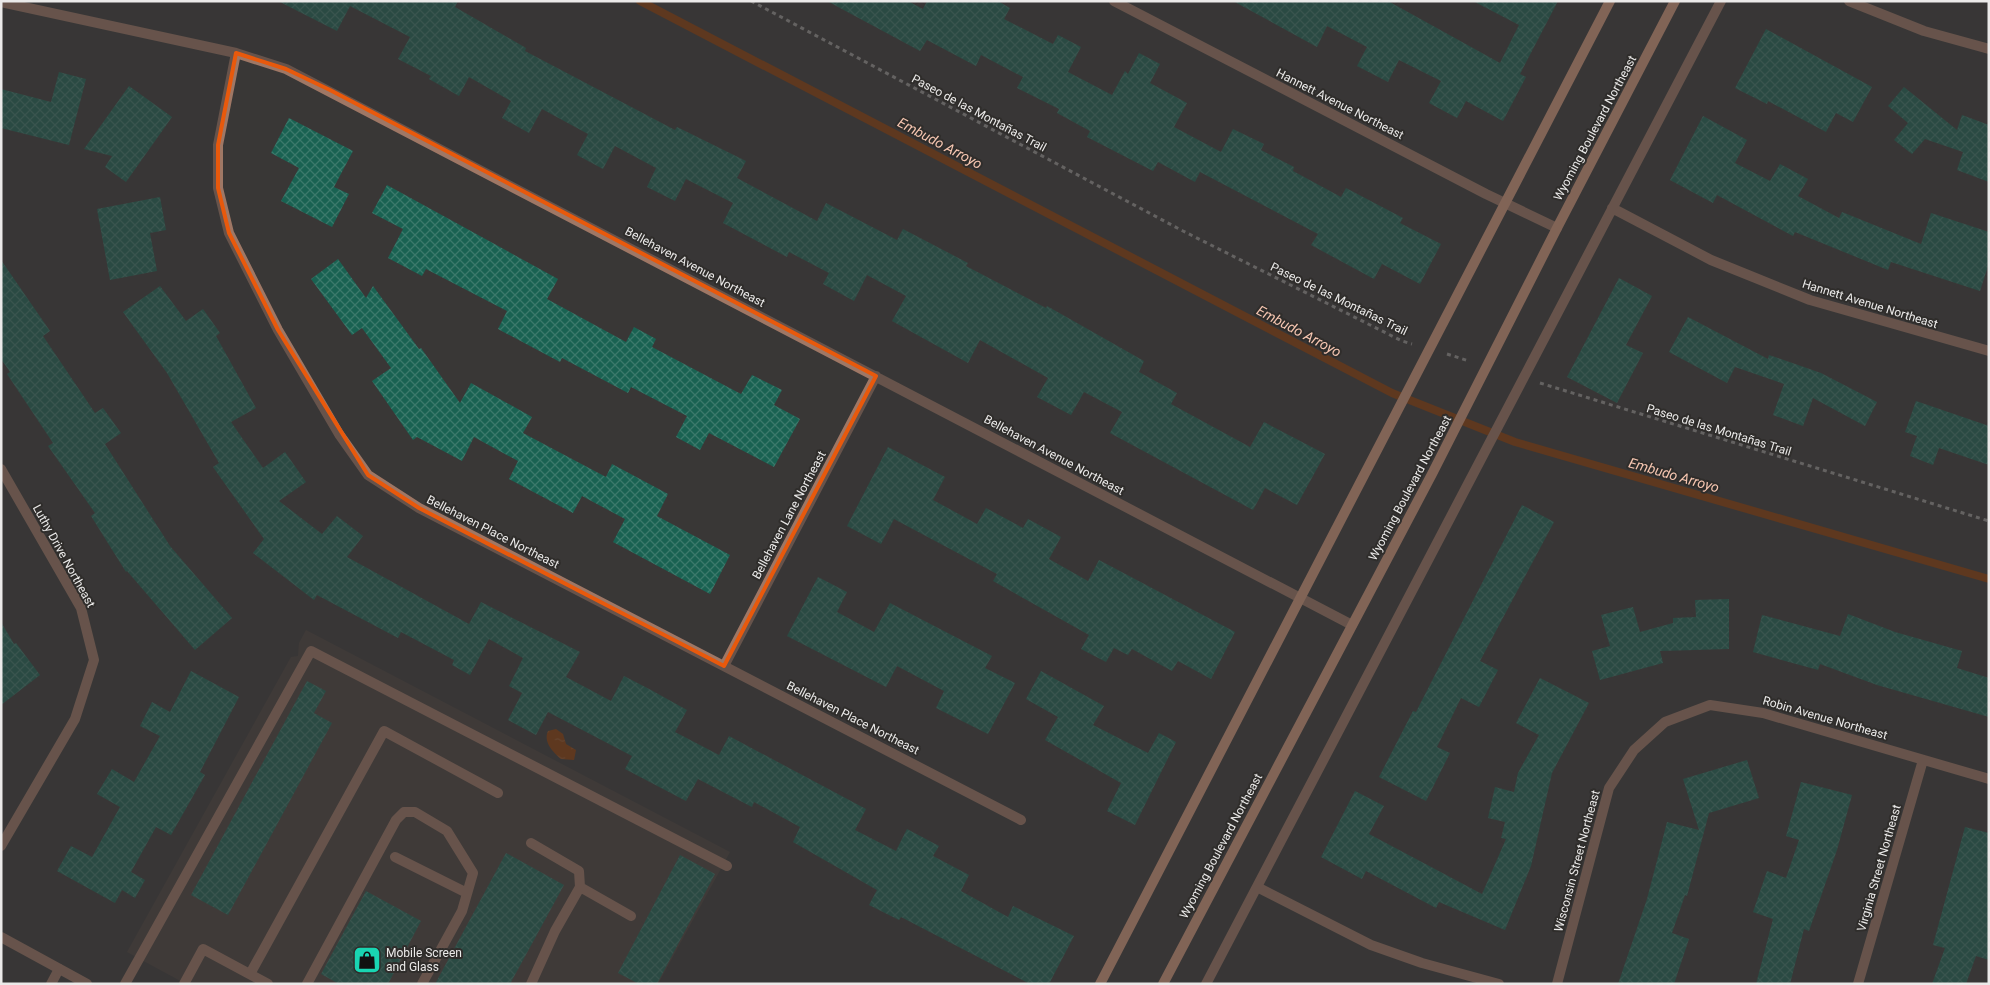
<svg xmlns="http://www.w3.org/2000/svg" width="1990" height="985" viewBox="0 0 1990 985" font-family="Roboto,sans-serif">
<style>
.built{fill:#483f3b}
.water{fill:url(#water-ripples)}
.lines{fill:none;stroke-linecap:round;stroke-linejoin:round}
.stream{stroke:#8c3a03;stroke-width:8}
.building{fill:url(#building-cross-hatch)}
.path{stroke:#999796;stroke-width:3;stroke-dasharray:4 4;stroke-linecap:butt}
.service{stroke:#9f7765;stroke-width:10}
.minor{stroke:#9f7765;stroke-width:10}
.tertiary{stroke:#9f7765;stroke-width:10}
.secondary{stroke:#d99b7d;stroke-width:10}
.marked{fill:none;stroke:#e8590c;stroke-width:4;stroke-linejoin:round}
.labels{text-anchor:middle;stroke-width:4;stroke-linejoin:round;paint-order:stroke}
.street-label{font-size:12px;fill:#ebeae9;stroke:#2f2d2b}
.poi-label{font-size:12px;fill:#ebeae9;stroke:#2f2d2b;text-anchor:start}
.water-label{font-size:14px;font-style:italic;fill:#f6c6b1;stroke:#2f2d2b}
</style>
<defs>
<pattern id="water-ripples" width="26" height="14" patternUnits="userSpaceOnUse" patternTransform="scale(1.25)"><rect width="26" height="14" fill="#8c3a03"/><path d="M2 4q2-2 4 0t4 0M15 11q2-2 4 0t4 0" fill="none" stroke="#9c5728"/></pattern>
<pattern id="building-cross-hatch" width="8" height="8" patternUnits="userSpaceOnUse" patternTransform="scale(1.25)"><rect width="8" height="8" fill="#196252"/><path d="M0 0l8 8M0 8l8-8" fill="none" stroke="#3b796b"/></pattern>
</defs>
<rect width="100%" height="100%" fill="#393736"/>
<!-- built -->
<path class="built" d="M306 630 730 852 658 984H186L127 952 291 657 298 656 299 643Z"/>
<!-- water -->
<path class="water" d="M556 729 563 734 566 744 576 750 574 760 561 759C553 752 543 742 548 731Z"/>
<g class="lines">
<!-- stream -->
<path class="stream" d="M640 1 1392 393 1515 442 1989 579"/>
</g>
<!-- building -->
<path class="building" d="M278 1H458L455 7 526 48 525 51 675 130 677 127 746 161 737 178 817 221 826 203 897 240 903 229 968 263 966 266 1046 308 1047 306 1144 361 1139 372 1177 393 1171 404 1250 447 1264 422 1325 454 1297 505 1265 488 1253 510 1110 433 1122 412 1084 392 1071 415 1037 397 1048 378 980 340 968 363 892 321 906 296 867 275 854 301 823 284 829 273 789 252 787 257 723 223 733 203 686 179 675 201 647 187 656 168 615 146 603 169 577 155 588 134 542 109 529 133 502 118 511 101 469 77 459 96 429 79 431 76 398 59 410 37 350 6 337 31Z
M827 1H908L923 9 927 1H998L1010 8 1004 19 1053 44 1058 35 1081 47 1068 72 1112 95 1125 71 1128 74 1139 53 1160 64 1150 83 1187 103 1174 127 1221 152 1233 129 1264 144 1261 150 1294 167 1293 171 1341 197 1346 188 1403 218 1400 223 1441 244 1420 284 1382 264 1374 279 1311 245 1318 234 1200 172 1195 182 1158 162 1153 171 1087 137 1090 131 1057 113 1059 109 1017 88 1023 77 981 55 976 66 927 40 920 51Z
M1233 1H1388L1500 63 1519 25 1473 1H1558L1520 74 1526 77 1503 121 1466 101 1457 118 1429 103 1441 81 1399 60 1388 82 1357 66 1367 47 1327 26 1317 47Z
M1766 29 1872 87 1853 122 1836 113 1826 132 1768 101 1767 104 1735 88Z
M59 72 86 79 69 145 1 128V89L51 102Z
M129 86 172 117 126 182 105 167 112 156 84 149Z
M1904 87 1957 130 1962 115 1989 125V182L1957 170 1963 152 1925 139 1912 154 1894 140 1908 123 1888 106Z
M1703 116 1747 140 1735 163 1770 181 1780 164 1808 179 1798 196 1839 218 1842 212 1921 244 1931 213 1989 232V263L1980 291 1891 262 1888 270 1795 232 1793 236 1717 195 1713 203 1670 180Z
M289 118 353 151 334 187 349 194 332 227 281 201 299 168 271 153Z
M387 185 558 279 547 299 626 342 634 327 656 339 652 347 741 394 752 375 782 390 774 405 800 419 774 467 709 433 700 450 676 437 687 416 631 387 628 393 562 358 560 362 498 329 507 311 426 269 422 276 388 258 403 229 372 213Z
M160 197 166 230 150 233 157 271 110 280 97 209Z
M338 259 366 298 373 286 419 349 421 348 460 403 471 383 532 417 523 433 606 477 612 464 668 494 657 516 730 555 710 594 613 542 625 519 582 496 573 513 509 479 518 461 474 437 462 461 417 437 413 440 372 381 391 368 362 328 352 335 311 279Z
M1 260 50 331 43 336 95 413 103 408 121 433 105 444 170 546 232 618 195 650 127 571 126 572 91 516 95 513 48 446 53 443 7 374 10 372 1 359Z
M1619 278 1652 296 1626 345 1643 353 1617 403 1567 377Z
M160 286 186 321 203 309 220 333 216 336 256 408 231 422 263 468 285 452 306 482 279 501 322 534 337 516 363 536 347 557 469 624 481 602 580 652 566 677 611 701 624 676 651 690 687 710 675 732 719 755 729 736 866 809 855 830 896 851 907 829 939 846 933 856 969 875 961 891 1008 917 1013 906 1074 936 1049 984H1030L901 917 899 920 869 905 877 890 793 842 800 827 754 802 752 807 698 779 686 801 625 769 632 756 548 712 536 735 508 720 522 693 509 686 523 658 489 639 470 675 452 665 454 660 401 632 398 638 317 595 314 600 253 553 264 539 213 467 219 463 167 373 123 312Z
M1688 317 1768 359 1769 355 1821 373 1877 402 1865 426 1813 398 1803 426 1773 415 1784 384 1735 367 1727 383 1669 352Z
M1916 401 1989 426V465L1939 448 1933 465 1910 456 1917 436 1905 432Z
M888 447 945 477 933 500 977 524 986 508 1023 528 1028 519 1061 537 1049 559 1088 581 1099 560 1235 632 1211 679 1178 661 1172 671 1132 649 1128 655 1114 648 1106 662 1081 649 1089 635 993 581 997 574 894 519 881 544 847 526Z
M1522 505 1554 522 1480 661 1498 670 1479 707 1461 698 1437 747 1450 753 1426 801 1379 777 1413 711 1416 712Z
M818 577 847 592 837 612 874 632 890 603 992 656 985 668 1015 683 988 734 936 708 944 691 897 666 886 687 787 636Z
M1729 599V649L1660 651 1663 663 1600 680 1592 651 1610 646 1601 615 1633 607 1640 632 1673 623V618L1696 617 1695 600Z
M1848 614 1895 632 1962 651 1957 668 1989 678V717L1877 685 1820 664 1818 670 1753 652 1762 615 1840 636Z
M1 622 14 644 16 643 40 675 1 705Z
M191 671 239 697 200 772 205 775 171 835 156 827 131 872 145 880 135 898 122 890 115 903 57 871 71 846 92 857 120 807 97 794 112 769 134 782 160 736 140 726 152 702 170 712Z
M1041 671 1104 706 1093 725 1148 753 1159 733 1176 742 1135 825 1107 811 1121 783 1045 740 1058 717 1026 699Z
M1540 678 1589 703 1552 773 1531 866 1505 930 1439 902 1436 908 1366 871 1362 879 1321 857 1355 791 1384 806 1369 834 1482 894 1506 839 1501 838 1505 822 1488 818 1495 787 1514 792 1518 773 1539 735 1516 723Z
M307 681 326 691 314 713 332 723 228 915 191 895Z
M1747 760 1759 798 1709 813 1687 896 1685 895 1672 933 1689 939 1674 984H1618L1647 899 1667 822 1699 830 1683 779Z
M1801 782 1852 795 1837 850 1809 931 1804 929 1790 984H1756L1773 919 1753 912 1767 871 1786 878 1799 840 1786 836Z
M1965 827 1989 833V960L1976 956 1966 984H1932L1945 948 1933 945Z
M506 853 564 885 510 984H435Z
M680 855 715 874 657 984H639L618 973Z
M366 891 421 921 388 984H339L321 974Z"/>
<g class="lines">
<!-- path -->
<path class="path" d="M751 1 1183 231 1402 341 1412 344
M1447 354 1469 361
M1540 383 1989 521"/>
<!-- service -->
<path class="service" d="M395 857 467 893
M580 887 631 916
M250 974 384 731 498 793
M51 984 59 969
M125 984 311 651 727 866
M184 984 203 949 268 984
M307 984 396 820 404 812H415L447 831 473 873 462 911 422 984
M531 984 555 931 580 887 579 871 531 843"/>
<!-- minor -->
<path class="minor" d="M1114 1 1486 194 1557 228
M1849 1 1924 31 1989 49
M1 2 236 53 286 69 1352 625
M236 53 218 145V188L229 233 278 330 339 434 368 475 419 508 1021 820
M1612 208 1711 260 1810 300 1989 351
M1 469 81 608 94 660 75 719 1 846
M724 666 876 376
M1257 887 1371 945 1422 963 1499 984
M1206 984 1721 1
M1557 984 1609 788 1634 750 1665 722 1710 705 1763 713 1989 779
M1858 984 1923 760"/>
<!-- tertiary -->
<path class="tertiary" d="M1 937 87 984"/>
<!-- secondary -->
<path class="secondary" d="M1100 984 1610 1
M1163 984 1432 474 1557 228 1675 1"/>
</g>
<!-- marked area -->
<path d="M0 0H1990V985H0ZM236 53 286 69 330 90 876 376 724 666 419 508 368 475 278 330 229 233 218 188V145Z" fill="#393736" fill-opacity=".55" fill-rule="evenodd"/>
<path class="marked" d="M236 53 286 69 330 90 876 376 724 666 419 508 368 475 278 330 229 233 218 188V145Z"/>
<!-- icons -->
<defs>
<g id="shop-square" transform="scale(1.4375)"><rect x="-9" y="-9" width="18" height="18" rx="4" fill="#19d5b2" stroke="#2f2d2b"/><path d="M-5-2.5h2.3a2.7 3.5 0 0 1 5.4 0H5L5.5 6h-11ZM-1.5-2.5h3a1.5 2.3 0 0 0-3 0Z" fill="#111"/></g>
</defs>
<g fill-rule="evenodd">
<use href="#shop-square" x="367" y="960"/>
</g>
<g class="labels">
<!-- street labels -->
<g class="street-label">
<text transform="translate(1340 104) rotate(27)" y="4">Hannett Avenue Northeast</text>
<text transform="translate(979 113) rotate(28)" y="4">Paseo de las Montañas Trail</text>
<text transform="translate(1595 128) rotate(-62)" y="4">Wyoming Boulevard Northeast</text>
<text transform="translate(695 267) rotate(28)" y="4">Bellehaven Avenue Northeast</text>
<text transform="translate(1339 299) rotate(26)" y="4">Paseo de las Montañas Trail</text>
<text transform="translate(1870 304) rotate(17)" y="4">Hannett Avenue Northeast</text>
<text transform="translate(1719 430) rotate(17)" y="4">Paseo de las Montañas Trail</text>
<text transform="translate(1054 455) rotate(28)" y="4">Bellehaven Avenue Northeast</text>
<text transform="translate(1410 488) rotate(-62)" y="4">Wyoming Boulevard Northeast</text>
<text transform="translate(789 515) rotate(-62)" y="4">Bellehaven Lane Northeast</text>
<text transform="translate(493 532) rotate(27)" y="4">Bellehaven Place Northeast</text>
<text transform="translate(64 556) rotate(61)" y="4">Luthy Drive Northeast</text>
<text transform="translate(853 718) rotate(27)" y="4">Bellehaven Place Northeast</text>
<text transform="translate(1825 718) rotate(16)" y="4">Robin Avenue Northeast</text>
<text transform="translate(1221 846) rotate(-62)" y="4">Wyoming Boulevard Northeast</text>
<text transform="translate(1577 861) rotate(-75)" y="4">Wisconsin Street Northeast</text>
<text transform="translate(1879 868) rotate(-74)" y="4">Virginia Street Northeast</text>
</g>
<!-- poi labels -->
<g class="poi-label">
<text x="386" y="957">Mobile Screen<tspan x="386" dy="14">and Glass</tspan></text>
</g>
<!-- water labels -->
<g class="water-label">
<text transform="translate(940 143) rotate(28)" y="5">Embudo Arroyo</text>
<text transform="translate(1299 331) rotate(28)" y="5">Embudo Arroyo</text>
<text transform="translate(1674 475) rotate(16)" y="5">Embudo Arroyo</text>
</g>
</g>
<!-- border -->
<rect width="1990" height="985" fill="none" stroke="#ebeae9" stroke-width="5"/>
</svg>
